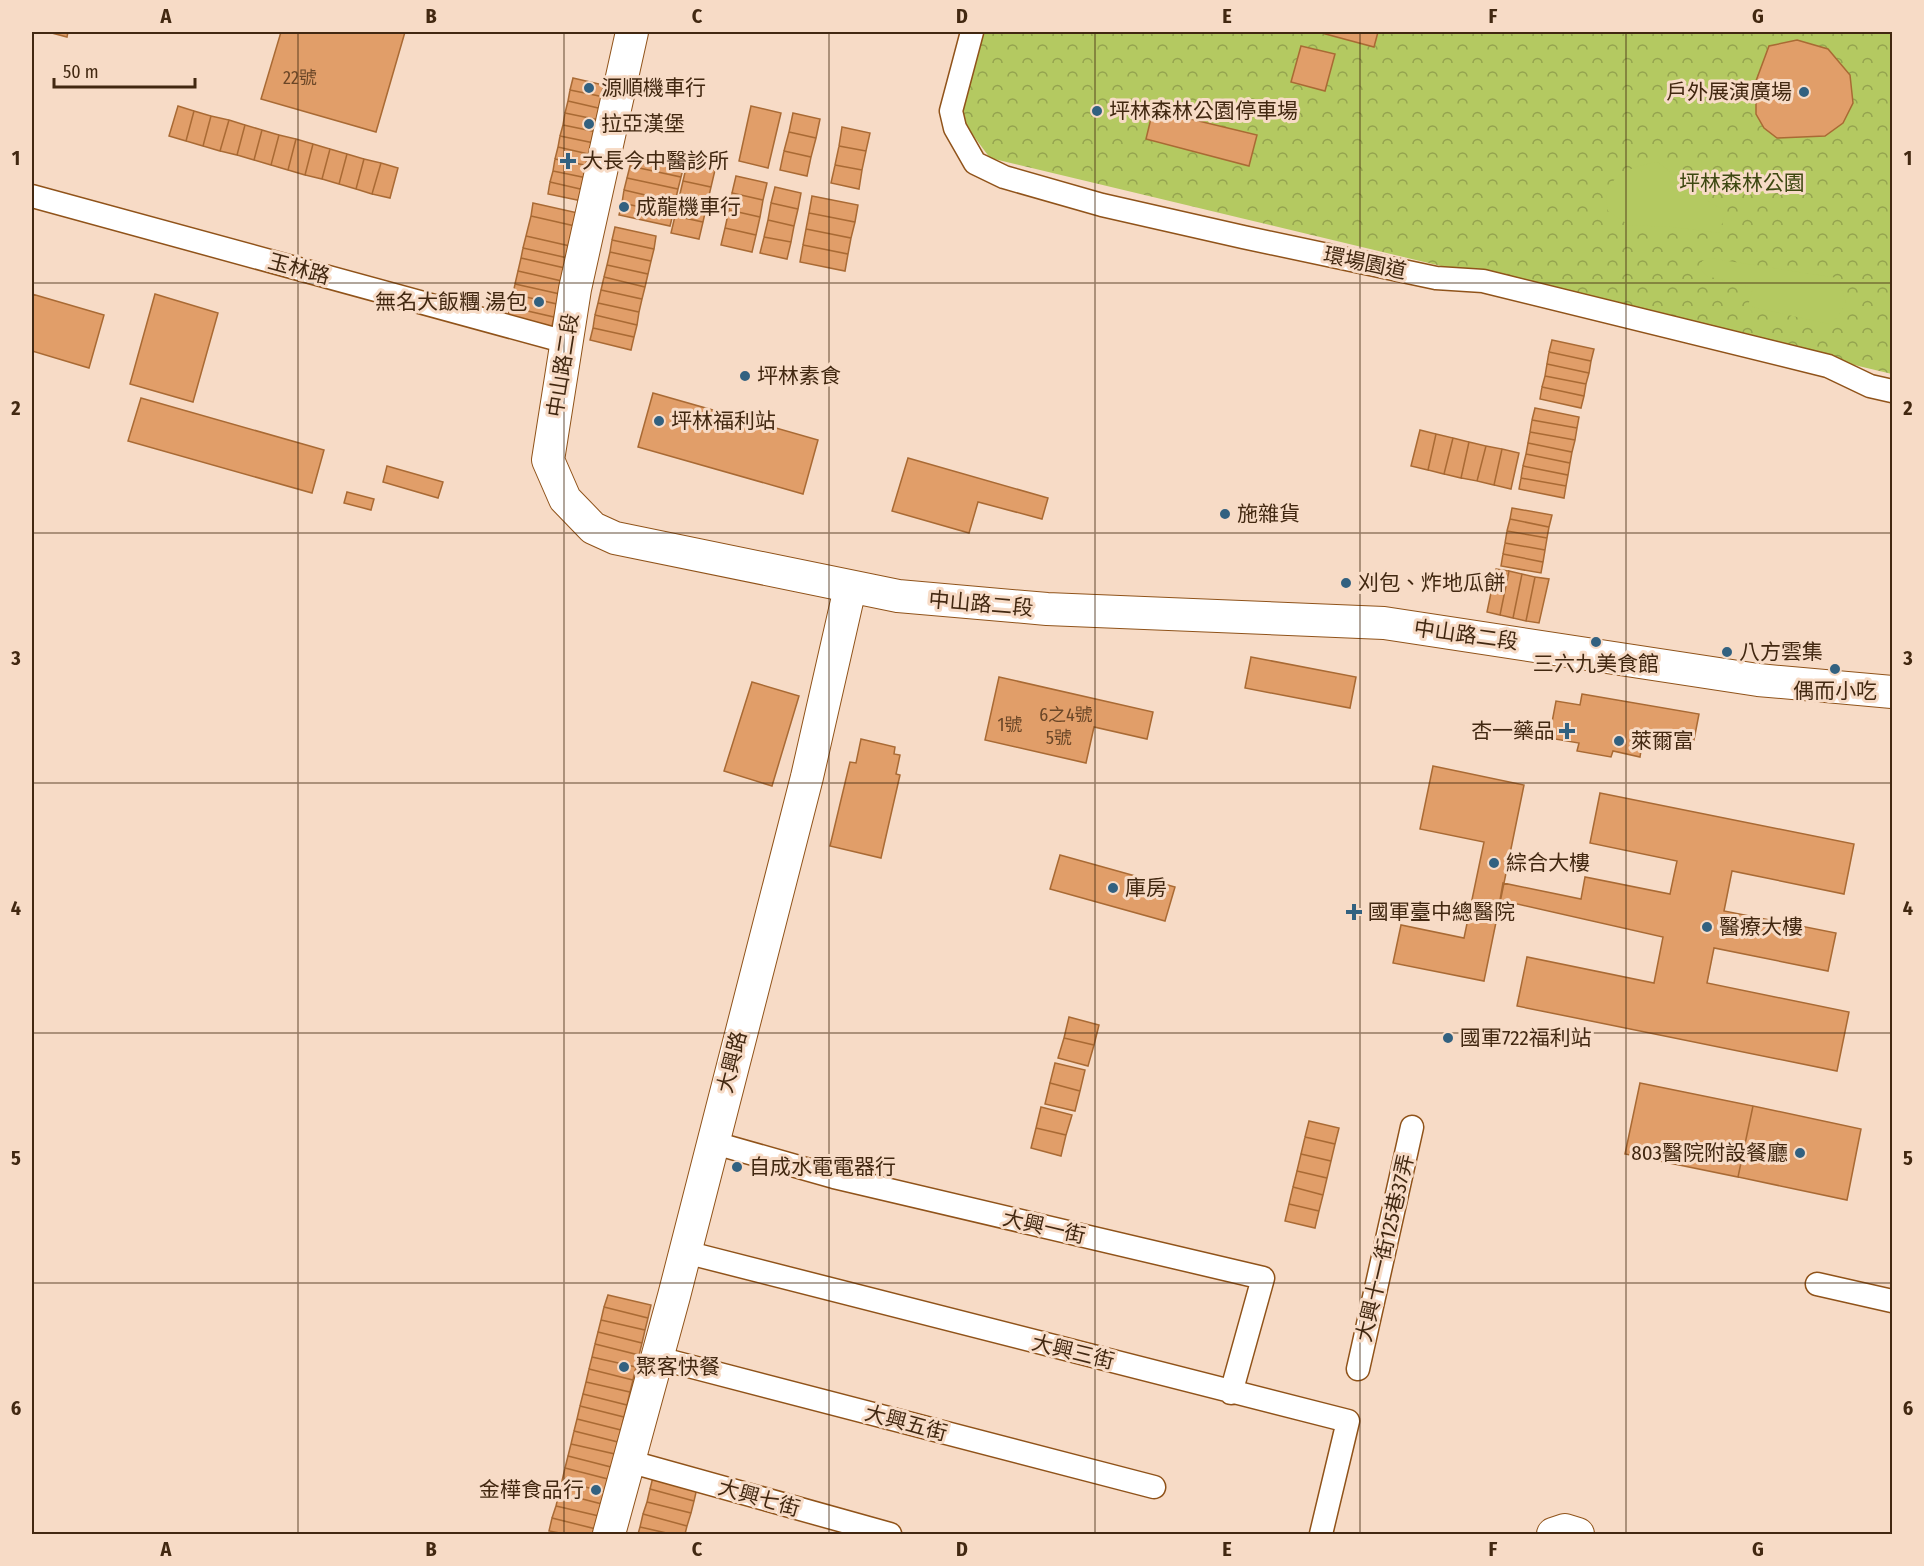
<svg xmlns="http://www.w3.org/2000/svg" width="1924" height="1566" viewBox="0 0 1924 1566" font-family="'Fira Sans Condensed','Noto Sans TC',sans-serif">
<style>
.forest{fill:url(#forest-crowns)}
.garden{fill:#b4c961}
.building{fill:#e19e69;stroke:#a96a34;stroke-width:1.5}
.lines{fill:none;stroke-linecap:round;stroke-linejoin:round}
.street-casing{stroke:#90531a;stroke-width:25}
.secondary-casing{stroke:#90531a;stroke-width:34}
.street{stroke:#fff;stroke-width:22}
.secondary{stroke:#fff;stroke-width:32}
.grid{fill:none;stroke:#422811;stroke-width:1.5;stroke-opacity:0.55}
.poi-dot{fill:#326180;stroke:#f7dbc6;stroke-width:2}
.labels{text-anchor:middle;stroke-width:6;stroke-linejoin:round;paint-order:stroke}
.number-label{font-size:18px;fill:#6a4627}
.poi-label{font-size:21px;fill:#422811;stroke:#f7dbc6;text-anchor:start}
.park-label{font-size:21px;fill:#3d4710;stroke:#f7dbc6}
.street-label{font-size:21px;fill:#422811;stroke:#f7dbc6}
.neatline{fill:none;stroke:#422811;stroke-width:2}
.grid-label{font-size:20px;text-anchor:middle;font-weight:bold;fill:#422811}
</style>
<defs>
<pattern id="forest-crowns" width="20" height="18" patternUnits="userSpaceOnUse" patternTransform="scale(1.5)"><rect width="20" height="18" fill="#b4c961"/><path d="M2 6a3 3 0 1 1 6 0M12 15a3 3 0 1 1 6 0" fill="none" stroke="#94a34f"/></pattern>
</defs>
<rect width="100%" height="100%" fill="#f7dbc6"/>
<!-- forest -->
<path class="forest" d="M983 32H1892V374L990 158 967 127 962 109Z"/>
<!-- garden -->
<path class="garden" d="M1657 162 1711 203 1726 211 1719 233 1673 227 1629 225 1608 211C1600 176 1630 167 1657 162Z
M1709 258 1838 278 1846 303 1837 318 1828 324 1748 306 1753 288 1707 276 1701 270 1702 261Z"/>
<!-- building -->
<path class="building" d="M48 32H68L67 37Z
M281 32H405L376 132 261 99Z
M1318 32H1378L1374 47Z
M1797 40 1828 49 1850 75 1853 103 1843 123 1825 136 1777 138 1764 128 1756 114V81L1769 46Z
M1301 46 1335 54 1325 91 1291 82Z
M573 78 612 87 609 98 570 90Z
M570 90 609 98 607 110 568 101Z
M568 101 607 110 604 121 565 113Z
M178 106 194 111 186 141 169 136Z
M751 106 781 113 768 168 739 161Z
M1153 110 1257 135 1249 166 1146 139Z
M194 111 211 116 203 146 186 141Z
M565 113 604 121 602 133 563 125Z
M793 113 820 119 816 138 789 132Z
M211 116 229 120 220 151 203 146Z
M229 120 245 125 237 155 220 151Z
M245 125 262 130 254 160 237 155Z
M563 125 602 133 599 144 560 136Z
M842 127 870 133 866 151 839 146Z
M262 130 279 135 271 165 254 160Z
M789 132 816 138 811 157 784 151Z
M279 135 296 139 288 170 271 165Z
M560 136 599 144 597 156 558 147Z
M296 139 313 144 305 175 288 170Z
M313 144 330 149 322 179 305 175Z
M839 146 866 151 862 170 835 165Z
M558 147 597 156 594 167 555 159Z
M330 149 347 154 339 184 322 179Z
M784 151 811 157 807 176 780 170Z
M633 153 684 165 681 177 630 166Z
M347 154 364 159 356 189 339 184Z
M364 159 381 163 372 194 356 189Z
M555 159 594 167 592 179 553 171Z
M381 163 398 168 390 198 372 194Z
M687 164 715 170 711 187 683 181Z
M835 165 862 170 859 189 831 183Z
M630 166 681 177 678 189 627 178Z
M553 171 592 179 589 191 550 182Z
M736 176 767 183 763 200 732 193Z
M627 178 678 189 675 202 624 190Z
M683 181 711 187 707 204 679 198Z
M550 182 589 191 587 202 548 194Z
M775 187 801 193 798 209 771 203Z
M624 190 675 202 673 214 622 203Z
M732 193 763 200 760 217 729 210Z
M812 196 858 205 855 222 809 213Z
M679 198 707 204 703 222 675 216Z
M533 203 578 213 575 226 531 216Z
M622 203 673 214 670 226 619 215Z
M771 203 798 209 794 226 768 220Z
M729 210 760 217 756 235 725 228Z
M809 213 855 222 851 238 806 229Z
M531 216 575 226 570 246 526 236Z
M675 216 703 222 699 239 671 233Z
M768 220 794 226 791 242 764 237Z
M615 227 656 236 654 249 612 240Z
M725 228 756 235 752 252 721 245Z
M806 229 851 238 848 254 803 245Z
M526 236 570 246 568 258 523 248Z
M764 237 791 242 787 259 760 253Z
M612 240 654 249 651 261 610 252Z
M803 245 848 254 845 271 800 262Z
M523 248 568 258 565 268 521 258Z
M610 252 651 261 648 274 607 265Z
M521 258 565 268 562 281 518 271Z
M607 265 648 274 645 287 604 277Z
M518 271 562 281 560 294 515 284Z
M604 277 645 287 642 299 601 290Z
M515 284 560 294 557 304 513 294Z
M601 290 642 299 639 312 598 303Z
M32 294 104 315 89 368 32 351Z
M155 294 218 313 193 402 130 384Z
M513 294 557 304 554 317 510 307Z
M598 303 639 312 637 325 595 315Z
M510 307 554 317 551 330 507 320Z
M595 315 637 325 634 337 593 328Z
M593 328 634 337 631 350 590 340Z
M1552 340 1594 349 1591 361 1549 352Z
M1549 352 1591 361 1589 373 1547 364Z
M1547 364 1589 373 1586 384 1545 376Z
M1545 376 1586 384 1584 396 1542 387Z
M1542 387 1584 396 1581 408 1540 399Z
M653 393 818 440 803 494 638 447Z
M141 398 324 450 312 493 128 441Z
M1535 408 1579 417 1577 428 1532 420Z
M1532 420 1577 428 1575 440 1530 432Z
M1420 430 1436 434 1428 470 1411 466Z
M1530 432 1575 440 1572 452 1528 443Z
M1436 434 1453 438 1444 474 1428 470Z
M1453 438 1469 442 1461 478 1444 474Z
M1469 442 1486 446 1477 481 1461 478Z
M1528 443 1572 452 1570 463 1526 454Z
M1486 446 1502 449 1494 485 1477 481Z
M1502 449 1519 453 1511 489 1494 485Z
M1526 454 1570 463 1568 475 1523 466Z
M908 458 1048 498 1042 519 978 502 969 533 892 511Z
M387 466 443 482 438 498 383 482Z
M1523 466 1568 475 1566 486 1521 478Z
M1521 478 1566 486 1564 498 1519 489Z
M347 492 374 499 371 510 344 503Z
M1512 508 1552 515 1549 527 1510 519Z
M1510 519 1549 527 1547 538 1507 531Z
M1507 531 1547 538 1545 550 1505 543Z
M1505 543 1545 550 1543 562 1503 554Z
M1503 554 1543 562 1541 573 1501 566Z
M1496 569 1509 571 1500 615 1487 612Z
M1509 571 1522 574 1513 618 1500 615Z
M1522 574 1535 577 1526 621 1513 618Z
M1535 577 1549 579 1539 623 1526 621Z
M1251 657 1356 677 1350 708 1245 688Z
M999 677 1153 712 1147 739 1094 727 1086 763 985 740Z
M752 682 799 696 772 786 724 771Z
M1582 694 1699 714 1694 740 1644 731 1640 757 1613 751 1611 757 1577 751 1579 743 1549 738 1556 701 1580 705Z
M861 739 895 747 894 754 900 755 896 774 900 775 881 858 830 846 850 762 856 763Z
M1433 766 1524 785 1484 981 1393 963 1401 925 1464 938 1484 842 1420 829Z
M1600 793 1854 844 1844 894 1732 871 1724 911 1836 933 1828 971 1714 948 1707 983 1849 1012 1837 1071 1517 1006 1527 957 1654 983 1663 937 1500 900 1503 883 1581 899 1585 877 1670 894 1677 861 1590 843Z
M1060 855 1175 887 1165 921 1050 889Z
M1069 1017 1099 1025 1094 1045 1064 1038Z
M1064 1038 1094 1045 1088 1066 1058 1058Z
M1055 1063 1085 1070 1080 1091 1050 1083Z
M1050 1083 1080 1091 1075 1111 1045 1104Z
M1640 1083 1753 1106 1738 1177 1625 1154Z
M1753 1106 1861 1129 1847 1200 1738 1177Z
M1041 1107 1072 1115 1066 1135 1036 1128Z
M1309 1121 1339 1128 1335 1144 1305 1137Z
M1036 1128 1066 1135 1061 1156 1031 1148Z
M1305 1137 1335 1144 1331 1161 1301 1154Z
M1301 1154 1331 1161 1327 1178 1297 1171Z
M1297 1171 1327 1178 1323 1195 1293 1187Z
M1293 1187 1323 1195 1319 1211 1289 1204Z
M1289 1204 1319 1211 1315 1228 1285 1221Z
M608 1295 651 1305 648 1318 604 1307Z
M604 1307 648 1318 645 1330 601 1320Z
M601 1320 645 1330 642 1343 598 1332Z
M598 1332 642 1343 639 1355 595 1344Z
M595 1344 639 1355 636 1367 592 1357Z
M592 1357 636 1367 633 1380 589 1369Z
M589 1369 633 1380 630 1392 586 1382Z
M586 1382 630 1392 627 1405 583 1394Z
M583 1394 627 1405 624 1417 580 1406Z
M580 1406 624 1417 621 1430 577 1419Z
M577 1419 621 1430 618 1442 574 1431Z
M574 1431 618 1442 615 1454 571 1444Z
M571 1444 615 1454 611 1467 568 1456Z
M568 1456 611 1467 608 1479 565 1468Z
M565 1468 608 1479 605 1492 562 1481Z
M653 1477 697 1488 694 1501 650 1489Z
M562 1481 605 1492 602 1504 559 1493Z
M650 1489 694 1501 691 1513 647 1502Z
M559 1493 602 1504 599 1516 556 1506Z
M647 1502 691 1513 687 1526 643 1514Z
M556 1506 599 1516 596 1529 552 1518Z
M643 1514 687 1526 685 1534H671L640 1527Z
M552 1518 596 1529 595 1534H565L549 1531Z
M640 1527 671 1534H638Z"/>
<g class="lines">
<!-- street casing -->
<g class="street-casing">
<path id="street" d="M972 32 951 111 955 128 975 163 1004 177 1102 205 1243 237 1436 278 1483 281 1828 366 1870 386 1892 391
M32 196 566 342
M711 1142 834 1177 1263 1278 1231 1393
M685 1252 1348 1421 1321 1534
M1817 1284 1892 1301
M658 1358 1154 1487
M1358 1369 1412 1127
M628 1461 890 1534"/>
</g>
<!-- secondary casing -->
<g class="secondary-casing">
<path id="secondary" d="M632 32 575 289 548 460 565 499 593 528 615 538 898 596 1047 609 1384 623 1758 680 1892 692
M609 1534 674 1296 807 777 850 588
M1553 1534 1565 1530 1578 1534"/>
</g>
<!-- street -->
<use href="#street" class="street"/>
<!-- secondary -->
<use href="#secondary" class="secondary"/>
</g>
<!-- grid -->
<path class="grid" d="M298 32V1534M564 32V1534M829 32V1534M1095 32V1534M1360 32V1534M1626 32V1534M32 283H1892M32 533H1892M32 783H1892M32 1033H1892M32 1283H1892"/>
<!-- markers -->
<g class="poi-dot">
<circle cx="589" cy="88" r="6"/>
<circle cx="1804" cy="92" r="6"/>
<circle cx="1097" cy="111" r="6"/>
<circle cx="589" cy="124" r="6"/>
<path d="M565 152h6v6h6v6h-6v6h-6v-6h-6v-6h6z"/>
<circle cx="624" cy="207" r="6"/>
<circle cx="539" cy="302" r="6"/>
<circle cx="745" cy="376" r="6"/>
<circle cx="659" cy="421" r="6"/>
<circle cx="1225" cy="514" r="6"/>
<circle cx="1346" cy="583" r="6"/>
<circle cx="1596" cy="642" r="6"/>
<circle cx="1727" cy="652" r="6"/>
<circle cx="1835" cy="669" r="6"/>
<path d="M1564 722h6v6h6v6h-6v6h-6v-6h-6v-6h6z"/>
<circle cx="1619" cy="741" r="6"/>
<circle cx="1494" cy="863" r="6"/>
<circle cx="1113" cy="888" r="6"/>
<path d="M1351 903h6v6h6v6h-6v6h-6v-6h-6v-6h6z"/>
<circle cx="1707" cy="927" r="6"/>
<circle cx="1448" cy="1038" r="6"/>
<circle cx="1800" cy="1153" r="6"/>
<circle cx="737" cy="1167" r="6"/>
<circle cx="624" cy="1367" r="6"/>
<circle cx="596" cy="1490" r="6"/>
</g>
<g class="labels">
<!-- number labels -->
<g class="number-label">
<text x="300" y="84">22號</text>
<text x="1066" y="721">6之4號</text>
<text x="1010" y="731">1號</text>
<text x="1059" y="744">5號</text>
</g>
<!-- poi labels -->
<g class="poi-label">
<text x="601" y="95">源順機車行</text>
<text x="1792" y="99" text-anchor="end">戶外展演廣場</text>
<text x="1109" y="118">坪林森林公園停車場</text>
<text x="601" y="131">拉亞漢堡</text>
<text x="582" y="168">大長今中醫診所</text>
<text x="636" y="214">成龍機車行</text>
<text x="527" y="309" text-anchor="end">無名大飯糰 湯包</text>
<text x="757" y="383">坪林素食</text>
<text x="671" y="428">坪林福利站</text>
<text x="1237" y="521">施雜貨</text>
<text x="1358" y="590">刈包、炸地瓜餅</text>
<text x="1739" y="659">八方雲集</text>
<text x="1596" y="671" text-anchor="middle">三六九美食館</text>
<text x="1835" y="698" text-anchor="middle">偶而小吃</text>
<text x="1555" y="738" text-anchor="end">杏一藥品</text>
<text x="1631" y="748">萊爾富</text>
<text x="1506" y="870">綜合大樓</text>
<text x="1125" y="895">庫房</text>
<text x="1368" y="919">國軍臺中總醫院</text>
<text x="1719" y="934">醫療大樓</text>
<text x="1460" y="1045">國軍722福利站</text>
<text x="1788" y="1160" text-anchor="end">803醫院附設餐廳</text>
<text x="749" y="1174">自成水電電器行</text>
<text x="636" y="1374">聚客快餐</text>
<text x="584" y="1497" text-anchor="end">金樺食品行</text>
</g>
<!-- park labels -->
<g class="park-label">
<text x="1742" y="190">坪林森林公園</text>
</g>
<!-- street labels -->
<g class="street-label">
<text transform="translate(1365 263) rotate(12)" y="7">環場園道</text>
<text transform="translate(299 269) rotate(15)" y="7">玉林路</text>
<text transform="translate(563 365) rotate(-81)" y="7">中山路二段</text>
<text transform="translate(981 604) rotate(5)" y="7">中山路二段</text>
<text transform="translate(1466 635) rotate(8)" y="7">中山路二段</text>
<text transform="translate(732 1062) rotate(-76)" y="7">大興路</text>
<text transform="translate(1044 1227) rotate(13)" y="7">大興一街</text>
<text transform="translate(1385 1248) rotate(-77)" y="7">大興十一街125巷37弄</text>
<text transform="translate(1073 1352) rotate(14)" y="7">大興三街</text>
<text transform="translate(906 1423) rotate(15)" y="7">大興五街</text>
<text transform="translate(759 1498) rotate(16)" y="7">大興七街</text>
</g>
</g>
<!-- border -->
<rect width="1924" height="1566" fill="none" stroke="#f7dbc6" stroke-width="66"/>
<!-- scale -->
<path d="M54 78v9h141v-9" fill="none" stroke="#422811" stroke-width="3"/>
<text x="63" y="78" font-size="18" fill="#422811" stroke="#f7dbc6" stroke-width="4.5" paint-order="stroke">50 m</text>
<rect x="33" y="33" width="1858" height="1500" class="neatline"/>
<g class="grid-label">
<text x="166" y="23">A</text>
<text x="431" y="23">B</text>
<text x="697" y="23">C</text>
<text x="962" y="23">D</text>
<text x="1227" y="23">E</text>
<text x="1493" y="23">F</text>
<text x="1758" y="23">G</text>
<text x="16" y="165">1</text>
<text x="1908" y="165">1</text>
<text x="16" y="415">2</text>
<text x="1908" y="415">2</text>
<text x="16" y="665">3</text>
<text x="1908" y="665">3</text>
<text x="16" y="915">4</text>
<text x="1908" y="915">4</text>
<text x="16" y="1165">5</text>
<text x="1908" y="1165">5</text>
<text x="16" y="1415">6</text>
<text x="1908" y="1415">6</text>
<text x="166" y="1556">A</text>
<text x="431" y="1556">B</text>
<text x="697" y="1556">C</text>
<text x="962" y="1556">D</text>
<text x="1227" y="1556">E</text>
<text x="1493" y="1556">F</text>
<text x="1758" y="1556">G</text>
</g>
</svg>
